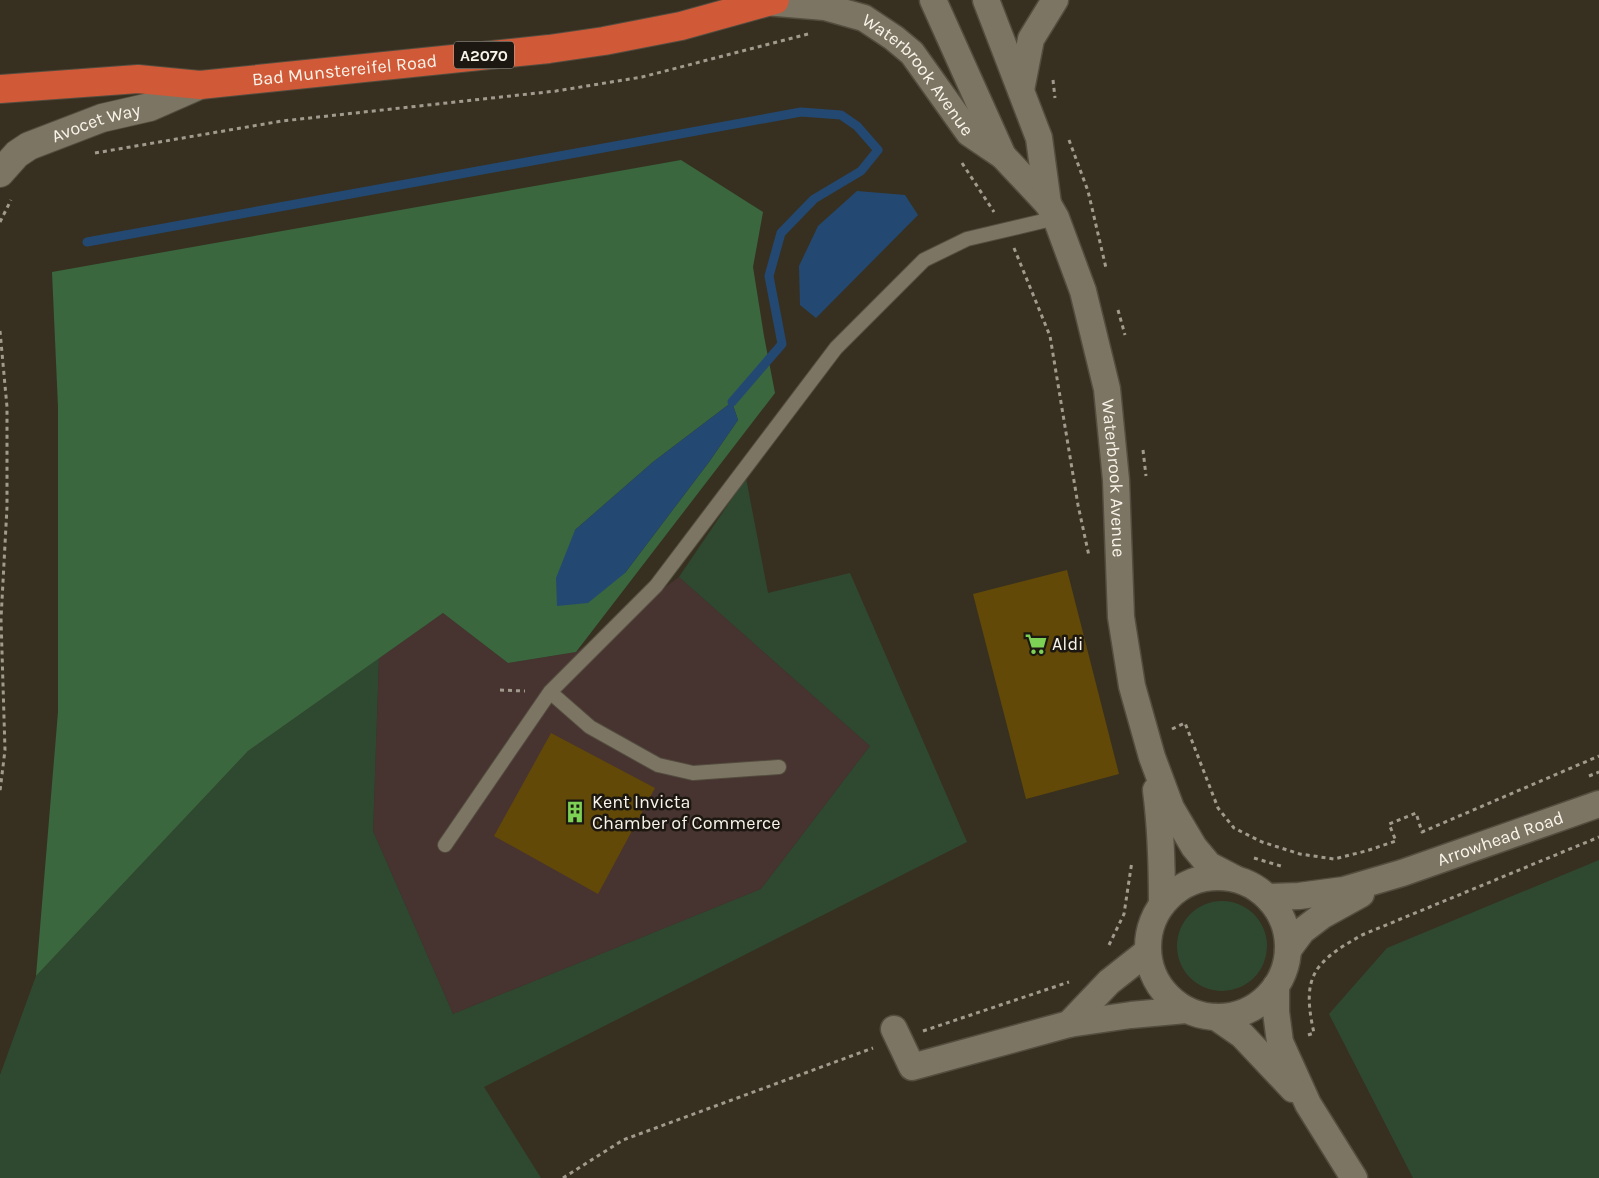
<svg xmlns="http://www.w3.org/2000/svg" width="1599" height="1178" viewBox="0 0 1599 1178" font-family="Karla,sans-serif">
<style>
.commercial{fill:#473330}
.green{fill:#2f4931}
.forest{fill:#3a673e;fill-rule:evenodd}
.water{fill:#234972}
.lines{fill:none;stroke-linecap:round;stroke-linejoin:round}
.stream{stroke:#234972;stroke-width:9}
.building{fill:#624908}
.lane-casing{stroke:#534d3f;stroke-width:16}
.street-casing{stroke:#534d3f;stroke-width:29}
.secondary-casing{stroke:#534d3f;stroke-width:30}
.highway-casing{stroke:#534d3f;stroke-width:30}
.path{stroke:#a19b8e;stroke-width:3;stroke-dasharray:4 4;stroke-linecap:butt}
.lane{stroke:#7d7563;stroke-width:14}
.street{stroke:#7d7563;stroke-width:26}
.secondary{stroke:#7d7563;stroke-width:28}
.highway{stroke:#d05938;stroke-width:28}
.labels{text-anchor:middle;stroke-width:5;stroke-linejoin:round;paint-order:stroke}
.shield{fill:#1c1811;stroke:#b7b2a9;stroke-width:1}
.shield-label{font-size:16px;font-weight:bold;fill:#f9f4ea}
.street-label{font-size:18px;fill:#f9f4ea;stroke:#1c1811}
.poi-label{font-size:18px;fill:#f9f4ea;stroke:#1c1811;text-anchor:start}
</style>
<rect width="100%" height="100%" fill="#373020"/>
<!-- commercial -->
<path class="commercial" d="M679 577 870 746 761 889 453 1014 373 831 379 658 443 613 508 663 576 652Z"/>
<!-- green -->
<path class="green" d="M746 478 768 593 850 573 967 842 484 1087 541 1178H0V1075L36 976 248 751 379 658 373 831 453 1014 761 889 870 746 679 577Z
M1599 860V1178H1413L1329 1014 1387 948Z
M1177 946a45 45 0 1 1 90 0a45 45 0 1 1-90 0Z"/>
<!-- forest -->
<path class="forest" d="M681 160 763 212 753 267 764 336 775 393 576 652 508 663 443 613 248 751 36 976 58 712V407L52 272ZM732 402 738 420 709 462 625 573 575 530 653 462Z"/>
<!-- water -->
<path class="water" d="M857 191 905 195 918 215 816 318 800 305 799 266 818 226Z
M732 402 738 420 709 462 625 573 588 603 557 606 556 578 575 530 653 462Z"/>
<g class="lines">
<!-- stream -->
<path class="stream" d="M87 242 801 112 841 115 857 126 878 150 861 171 814 199 781 233 769 276 782 344 732 402"/>
</g>
<!-- building -->
<path class="building" d="M1067 570 1119 774 1026 799 973 594Z
M551 733 655 788 598 894 494 836Z"/>
<g class="lines">
<!-- lane casing -->
<g class="lane-casing">
<path id="lane" d="M550 692 590 727 658 765 693 773 779 767
M445 845 550 692 656 586 836 348 924 260 967 239 1056 218"/>
</g>
<!-- street casing -->
<g class="street-casing">
<g id="street">
<path id="s1" d="M933 0 1003 156 1048 204 1056 218 1083 291 1107 389 1116 480 1121 617 1132 686 1152 757 1171 808 1194 847 1209 865 1234 878"/>
<path d="M986 0 1039 138 1048 204"/>
<path id="s2" d="M765 2 825 7 864 18 894 38 912 53 969 133 1003 156"/>
<path d="M1021 90 1031 39 1055 0"/>
<path d="M1156 790C1161 828 1162 866 1162 904"/>
<circle cx="1218" cy="947" r="70"/>
<path id="s3" d="M1268 897 1299 896 1344 890 1402 873 1599 804"/>
<path d="M1288 950 1302 931 1323 915 1361 894"/>
<path d="M1276 986V1012L1280 1042 1308 1104 1354 1178"/>
<path d="M1216 1017 1242 1035 1293 1089"/>
<path d="M1069 1024 1109 982 1147 952"/>
<path d="M894 1029 912 1067 1069 1024 1131 1015 1186 1010"/>
</g>
</g>
<!-- secondary casing -->
<g class="secondary-casing">
<g id="secondary">
<path id="s4" d="M0 173 17 154 29 146 102 118 150 107 200 85"/>
</g>
</g>
<!-- highway casing -->
<g class="highway-casing">
<g id="highway">
<path id="s5" d="M0 89 138 79 200 85 549 49 604 41 681 26 775 0"/>
</g>
</g>
<!-- path -->
<path class="path" d="M1053 80 1055 98
M1069 140 1088 191 1106 268
M95 153 282 121 556 91 642 77 808 34
M962 163 994 212
M0 222 11 200
M1014 248 1050 336 1078 505 1089 556
M1118 310 1125 335
M0 331 7 407V507L1 619 5 750 0 791
M1143 450 1146 476
M500 690 525 691
M1172 729 1185 723 1218 808 1234 828 1262 842 1300 854 1334 859 1366 851 1396 841 1389 824 1416 813 1422 832 1599 756
M1589 776 1599 772
M1254 858 1284 867
M1109 945 1124 914 1132 861
M923 1031 1069 982
M1308 1035 1314 1033C1301 976 1314 962 1362 935L1599 837
M563 1178 623 1140 873 1048"/>
<!-- lane -->
<use href="#lane" class="lane"/>
<!-- street -->
<use href="#street" class="street"/>
<!-- secondary -->
<use href="#secondary" class="secondary"/>
<!-- highway -->
<use href="#highway" class="highway"/>
</g>
<!-- icons -->
<defs>
<g id="supermarket-bare" transform="scale(1.725)"><path d="M-6-5.5h2.5l.6 2H6L4.5 2H-2.5L-4.4-4H-6ZM-1.5 3.2a1.3 1.3 0 1 0 .1 0ZM3 3.2a1.3 1.3 0 1 0 .1 0Z" fill="#7dd154" stroke="#1c1811" stroke-width="2.5" paint-order="stroke"/></g>
<g id="building-bare" transform="scale(1.725)"><path d="M-4-6H4V6H1V3H-1V6H-4ZM-2.5-4.3h1.7v1.8h-1.7ZM.8-4.3h1.7v1.8H.8ZM-2.5-1h1.7V.8h-1.7ZM.8-1h1.7V.8H.8Z" fill="#7dd154" stroke="#1c1811" stroke-width="2.5" paint-order="stroke"/></g>
</defs>
<g fill-rule="evenodd">
<use href="#supermarket-bare" x="1036" y="644"/>
<use href="#building-bare" x="575" y="812"/>
</g>
<g class="labels">
<!-- shield labels -->
<rect class="shield" x="454" y="41.5" width="60" height="27" rx="4"/>
<g class="shield-label">
<text x="484" y="61">A2070</text>
</g>
<!-- street labels -->
<g class="street-label">
<text dy="6" stroke="none"><textPath href="#s5" startOffset="346">Bad Munstereifel Road</textPath></text>
<text dy="6" stroke="none"><textPath href="#s2" startOffset="180">Waterbrook Avenue</textPath></text>
<text dy="6" stroke="none"><textPath href="#s4" startOffset="111">Avocet Way</textPath></text>
<text dy="6" stroke="none"><textPath href="#s1" startOffset="521">Waterbrook Avenue</textPath></text>
<text dy="6" stroke="none"><textPath href="#s3" startOffset="241">Arrowhead Road</textPath></text>
</g>
<!-- poi labels -->
<g class="poi-label">
<text x="1052" y="650">Aldi</text>
<text x="592" y="808">Kent Invicta<tspan x="592" dy="21">Chamber of Commerce</tspan></text>
</g>
</g>
</svg>
